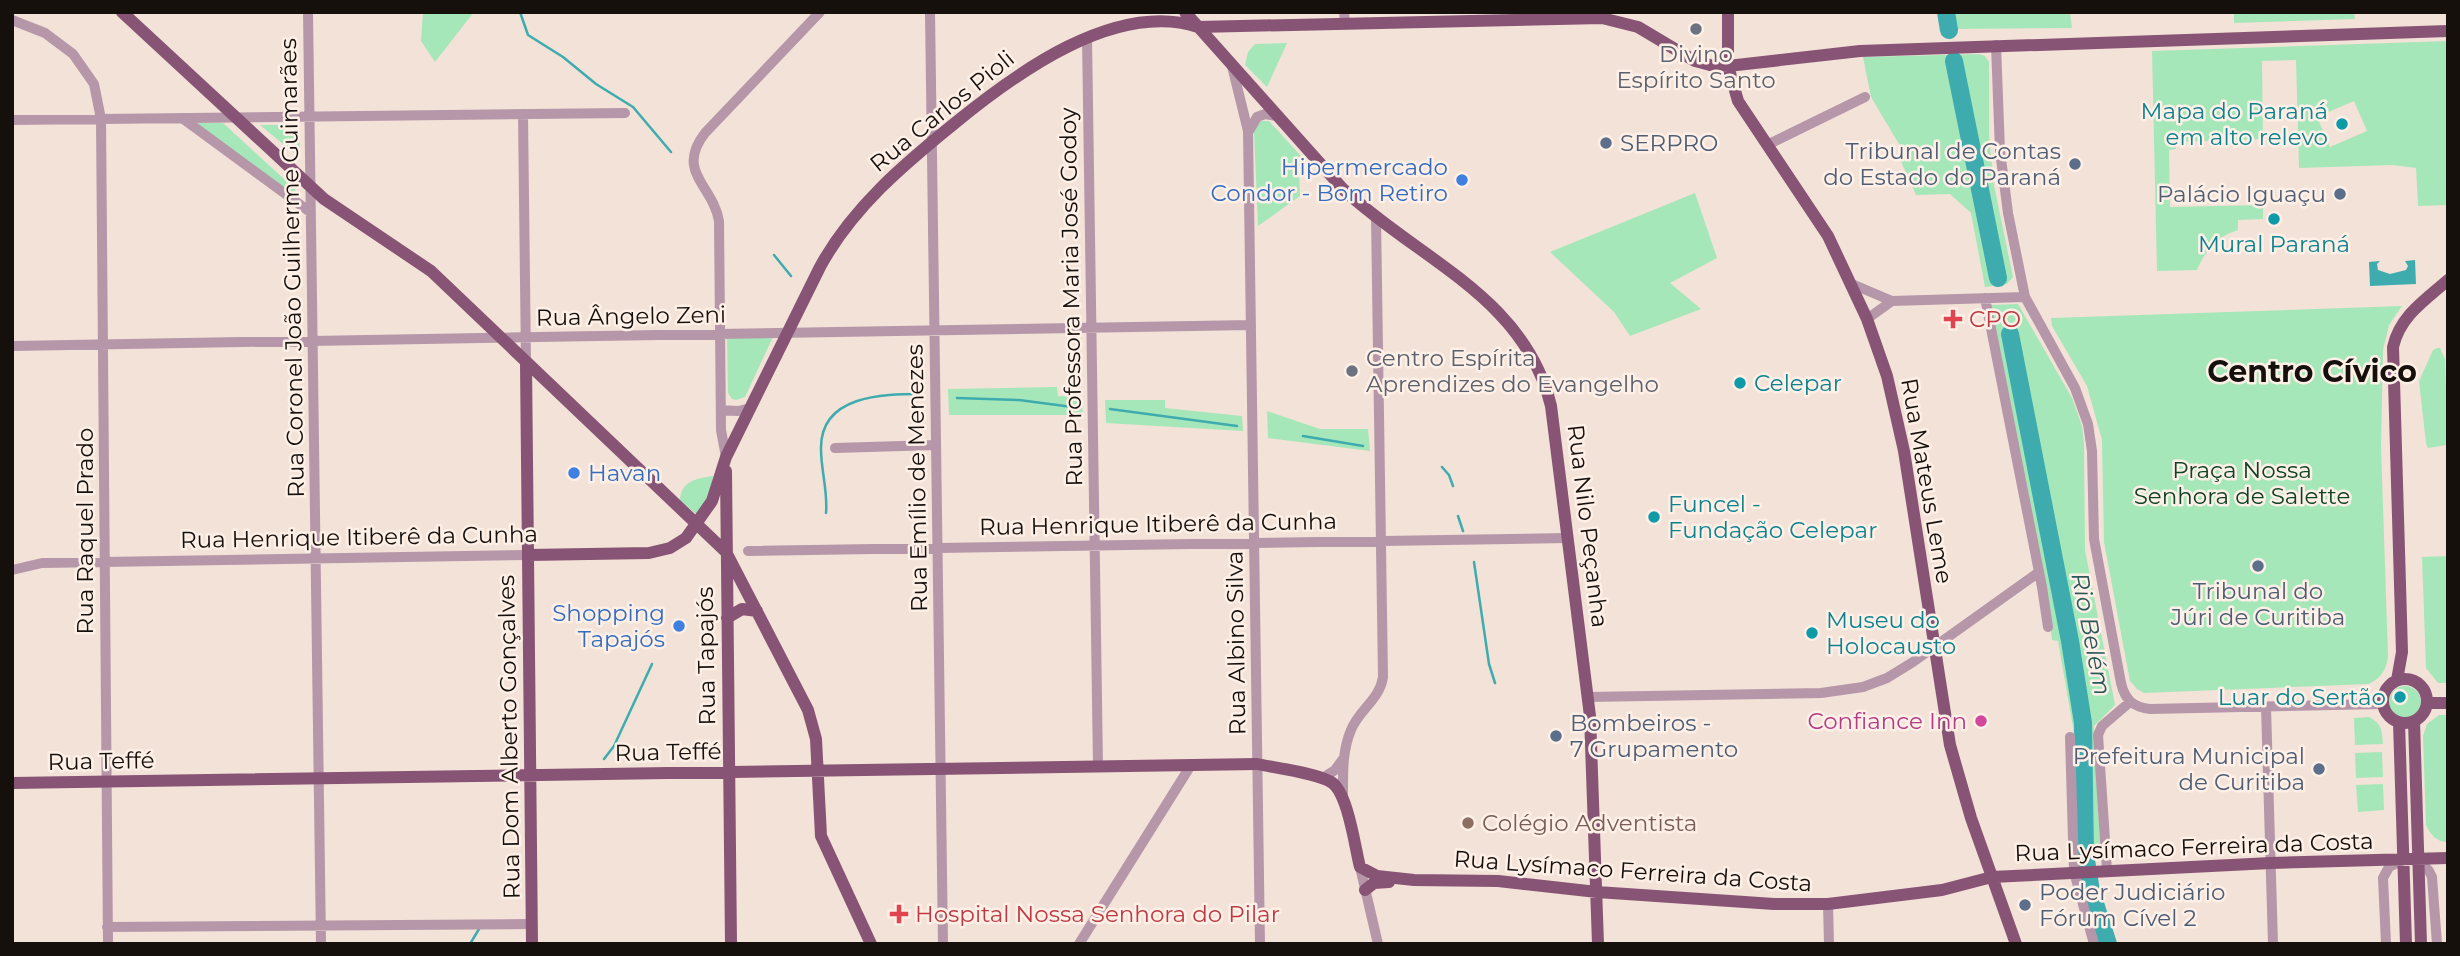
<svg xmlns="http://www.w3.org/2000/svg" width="2460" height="956" viewBox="0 0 2460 956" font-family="Montserrat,sans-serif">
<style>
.green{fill:#a6e7b9;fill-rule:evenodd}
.water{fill:#3eacaf}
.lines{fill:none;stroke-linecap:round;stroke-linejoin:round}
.stream{stroke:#3eacaf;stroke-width:2.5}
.river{stroke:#3eacaf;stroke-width:18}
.minor{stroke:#b597a9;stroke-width:10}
.major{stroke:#885475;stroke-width:12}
.worship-dot{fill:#6b7280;stroke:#fef0e7;stroke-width:2.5}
.culture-dot{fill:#0f9aa8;stroke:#fef0e7;stroke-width:2.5}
.service-dot{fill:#5c6f8a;stroke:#fef0e7;stroke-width:2.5}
.shop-dot{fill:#3f7fe0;stroke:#fef0e7;stroke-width:2.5}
.health-dot{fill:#e0444e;stroke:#fef0e7;stroke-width:2.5}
.hotel-dot{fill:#d1479c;stroke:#fef0e7;stroke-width:2.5}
.education-dot{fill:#8d6e63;stroke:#fef0e7;stroke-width:2.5}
.labels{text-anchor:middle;stroke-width:5;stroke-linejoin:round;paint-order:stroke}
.worship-label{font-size:23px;fill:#5b616d;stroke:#fef0e7}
.street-label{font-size:23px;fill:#16100d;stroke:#fef0e7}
.culture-label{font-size:23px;fill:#0d838f;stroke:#fef0e7;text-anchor:start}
.service-label{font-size:23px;fill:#4e5e75;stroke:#fef0e7;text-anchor:start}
.shop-label{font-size:23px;fill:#366cbe;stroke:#fef0e7;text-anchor:end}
.health-label{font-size:23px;fill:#be3a42;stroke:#fef0e7;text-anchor:start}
.park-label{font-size:23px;fill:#0e4325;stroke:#fef0e7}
.hotel-label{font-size:23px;fill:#b23c85;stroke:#fef0e7;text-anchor:end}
.education-label{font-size:23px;fill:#785e54;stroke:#fef0e7;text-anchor:start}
.water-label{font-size:24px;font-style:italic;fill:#2a585a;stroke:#fef0e7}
.district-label{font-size:30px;font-weight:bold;fill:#16100d;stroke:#fef0e7}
</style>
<rect width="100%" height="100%" fill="#f3e2d7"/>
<!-- green -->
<path class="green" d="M423 12H474L435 62 421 41Z
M1950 12H2070L2072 28 1953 29Z
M2234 12H2354L2355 19 2234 23Z
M2448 41V205L2418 206 2416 168 2392 165 2299 168 2296 60 2262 61 2263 139 2176 142V149L2169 150 2170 207 2263 205V219L2238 220V230C2217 236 2205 251 2197 270L2157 271 2152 51ZM2354 101 2367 131 2330 147 2317 117Z
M1287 43 1267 87 1245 65 1248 52 1255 44Z
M1979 54 1985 56 1989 62V136L1994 185 2013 277 2007 284 1985 287 1971 213 1950 194 1916 195 1898 155 1903 151 1871 97 1863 57Z
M1261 121H1269L1311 167 1299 174 1300 196 1258 226 1254 131 1256 124Z
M195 123H223L295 189 297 198Z
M260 125H299L300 158Z
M1695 193 1717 258 1670 283 1701 309 1630 336 1614 312 1550 252Z
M2018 304 2072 398 2082 426 2084 443 2085 550 2115 705 2094 726 2101 858 2081 860 2073 727 2058 641 2052 640 2044 574 1991 305Z
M2402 306 2389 325 2383 350 2381 447 2388 656C2387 669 2381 678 2369 684L2144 693 2137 689 2130 681 2104 542 2102 440 2087 386 2052 326 2051 318Z
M773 337 745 397 736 400 732 399 728 393 727 338Z
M2437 348H2440L2445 359 2448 443 2447 445 2428 448 2426 443 2419 381 2433 350Z
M1057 387 1058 396 1081 397 1083 415H949L948 389Z
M1105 400H1165V408L1242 416 1243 431 1106 423Z
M1267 411 1320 429H1368L1370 451 1268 438Z
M713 476 712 488 698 516 680 500C682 480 696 479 713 476Z
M2448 556V683H2438L2426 668 2422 557Z
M2389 702a16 16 0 1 1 32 0a16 16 0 1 1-32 0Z
M2439 715H2448V842C2436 842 2431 835 2426 825L2423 736 2427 724Z
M2369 717C2382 724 2382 730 2383 744L2355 745 2354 718Z
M2382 752 2383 777 2356 778 2355 753Z
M2383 784 2384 810 2358 812 2356 785Z"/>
<!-- water -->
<path class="water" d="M2415 260 2416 284 2370 286 2369 262 2380 261 2377 264 2378 270 2390 274 2406 270 2408 266 2405 261Z"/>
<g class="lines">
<!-- stream -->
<path class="stream" d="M520 12 528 35 563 57 596 84 633 107 671 152
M774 255 791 276
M957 398 1019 400 1080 408
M1110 409 1237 426
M1303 436 1363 446
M1442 467 1449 475 1453 486
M826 513C828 491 821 471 821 449 820 395 883 394 921 394
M1458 516 1463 531
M1474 562 1489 664 1495 683
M604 759 614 746 652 664
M470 944 479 929"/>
<!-- river -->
<path class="river" d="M1946 12 1949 30
M1954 61 1998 278
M2010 334 2070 641 2083 723 2085 854 2091 891 2108 944"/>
<!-- minor -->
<path class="minor" d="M308 12 321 944
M930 12 943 944
M1344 12 1345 23
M12 20 45 33 73 54 94 84 101 119 108 944
M1087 38 1098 766
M1996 45 2000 151 2008 213 2025 297 2075 388 2088 424 2092 451 2094 539 2121 683C2125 700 2133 707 2150 709L2383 704
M1232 66 1248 131 1260 944
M523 114 526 363
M182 118 310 212
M12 120 625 113
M1249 131 1257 117 1265 114 1276 116
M1767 145 1865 97
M1852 284 1892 301 2025 297
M1985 298 2042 587 2048 627
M1867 319 1892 301
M12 346 1251 325
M721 410 738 411 751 408
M835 448 936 445
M726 457 721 430 719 221C713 185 675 172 705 133L820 12
M748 551 1568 538
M12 570 42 563 528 555
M1588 697 1821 693 1863 687 1887 678 1913 662 2039 572
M2266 707 2273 944
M2070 737 2074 872 2094 944
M1323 778 1335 770 1343 759
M1343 797C1343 774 1342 751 1351 730 1359 710 1380 699 1383 677L1376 218
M2418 859 2429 871 2432 877 2437 944
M1360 867 1378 944
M2107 870 2098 735 2102 726 2130 702
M1828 904 1829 944
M107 927 532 924
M1079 944 1191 765
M2386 944 2383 878 2389 867 2403 860"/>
<!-- major -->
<path class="major" d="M122 12 324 199 431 271 726 552 808 710 816 739 821 836 871 944
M1185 12 1343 189C1419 260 1525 297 1551 406L1590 716 1598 944
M1728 12V66L1738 101 1828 236 1867 319 1887 376 1904 451 1950 745 1971 818 2016 944
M526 363 532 944
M726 471 731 944
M528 555 649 553 670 548 686 538 712 501 726 457 820 267C852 208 903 165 955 123 1015 74 1115 0 1198 27L1602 18 1638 27 1695 61 1710 65 1728 66 1860 51 2448 31
M727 618 742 609 757 611
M2383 701a22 22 0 1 1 44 0a22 22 0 1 1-44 0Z
M2397 680 2402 652 2393 347C2400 316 2425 300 2448 280
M2428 703H2448
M2414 721 2421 944
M2399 722 2406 944
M12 783 1257 764C1276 768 1316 773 1331 782 1348 792 1355 848 1360 867L1377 876 1414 880 1498 881 1597 892 1774 904H1828L1942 890 1992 877 2271 863 2448 858
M1365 890 1374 883 1389 882"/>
</g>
<!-- markers -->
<g class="worship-dot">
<circle cx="1696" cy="29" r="7"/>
<circle cx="1352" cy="371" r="7"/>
</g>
<g class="culture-dot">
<circle cx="2342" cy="124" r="7"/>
<circle cx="2274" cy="219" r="7"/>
<circle cx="1740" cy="383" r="7"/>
<circle cx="1654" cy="517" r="7"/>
<circle cx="1812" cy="633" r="7"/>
<circle cx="2400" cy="697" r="7"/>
</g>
<g class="service-dot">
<circle cx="1606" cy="143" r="7"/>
<circle cx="2075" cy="164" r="7"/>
<circle cx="2340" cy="194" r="7"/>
<circle cx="2258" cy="566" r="7"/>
<circle cx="1556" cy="736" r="7"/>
<circle cx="2319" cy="769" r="7"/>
<circle cx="2025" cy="905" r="7"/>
</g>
<g class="shop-dot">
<circle cx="1462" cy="180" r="7"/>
<circle cx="574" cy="473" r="7"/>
<circle cx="679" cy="626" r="7"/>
</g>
<g class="health-dot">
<path d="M1949.5 308.5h7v7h7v7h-7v7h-7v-7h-7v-7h7z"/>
<path d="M895.5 903.5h7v7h7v7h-7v7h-7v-7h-7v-7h7z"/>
</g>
<circle class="hotel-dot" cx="1981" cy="721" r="7"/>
<circle class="education-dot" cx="1468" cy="823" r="7"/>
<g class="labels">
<!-- worship labels -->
<g class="worship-label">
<text x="1696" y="62">Divino<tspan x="1696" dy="26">Espírito Santo</tspan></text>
<text x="1366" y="366" text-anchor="start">Centro Espírita<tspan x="1366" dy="26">Aprendizes do Evangelho</tspan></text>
</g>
<!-- street labels -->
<g class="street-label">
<text transform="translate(942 111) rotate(-39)" y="8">Rua Carlos Pioli</text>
<text transform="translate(292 268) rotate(-91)" y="8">Rua Coronel João Guilherme Guimarães</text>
<text transform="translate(1071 297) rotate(-91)" y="8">Rua Professora Maria José Godoy</text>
<text transform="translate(631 316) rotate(-1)" y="8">Rua Ângelo Zeni</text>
<text transform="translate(917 478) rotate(-91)" y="8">Rua Emílio de Menezes</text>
<text transform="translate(1927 481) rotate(80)" y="8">Rua Mateus Leme</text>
<text transform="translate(1158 524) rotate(-1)" y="8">Rua Henrique Itiberê da Cunha</text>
<text transform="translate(1588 526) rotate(83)" y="8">Rua Nilo Peçanha</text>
<text transform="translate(85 531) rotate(-90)" y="8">Rua Raquel Prado</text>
<text transform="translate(359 537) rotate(-1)" y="8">Rua Henrique Itiberê da Cunha</text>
<text transform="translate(1236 643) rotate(-91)" y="8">Rua Albino Silva</text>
<text transform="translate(706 656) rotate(-91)" y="8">Rua Tapajós</text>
<text transform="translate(509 737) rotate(-91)" y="8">Rua Dom Alberto Gonçalves</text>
<text transform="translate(668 752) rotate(-1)" y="8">Rua Teffé</text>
<text transform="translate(101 761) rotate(-1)" y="8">Rua Teffé</text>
<text transform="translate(2194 847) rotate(-2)" y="8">Rua Lysímaco Ferreira da Costa</text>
<text transform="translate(1633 871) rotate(4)" y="8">Rua Lysímaco Ferreira da Costa</text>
</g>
<!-- culture labels -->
<g class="culture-label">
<text x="2328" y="119" text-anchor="end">Mapa do Paraná<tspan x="2328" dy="26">em alto relevo</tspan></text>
<text x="2274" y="252" text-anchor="middle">Mural Paraná</text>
<text x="1754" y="391">Celepar</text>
<text x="1668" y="512">Funcel -<tspan x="1668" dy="26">Fundação Celepar</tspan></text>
<text x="1826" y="628">Museu do<tspan x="1826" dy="26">Holocausto</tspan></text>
<text x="2386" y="705" text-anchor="end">Luar do Sertão</text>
</g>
<!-- service labels -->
<g class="service-label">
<text x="1620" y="151">SERPRO</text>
<text x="2061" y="159" text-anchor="end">Tribunal de Contas<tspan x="2061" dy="26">do Estado do Paraná</tspan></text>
<text x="2326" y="202" text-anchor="end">Palácio Iguaçu</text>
<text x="2258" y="599" text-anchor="middle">Tribunal do<tspan x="2258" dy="26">Júri de Curitiba</tspan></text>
<text x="1570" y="731">Bombeiros -<tspan x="1570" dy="26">7 Grupamento</tspan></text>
<text x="2305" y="764" text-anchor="end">Prefeitura Municipal<tspan x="2305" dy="26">de Curitiba</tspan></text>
<text x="2039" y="900">Poder Judiciário<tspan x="2039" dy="26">Fórum Cível 2</tspan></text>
</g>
<!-- shop labels -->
<g class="shop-label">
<text x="1448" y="175">Hipermercado<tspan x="1448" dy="26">Condor - Bom Retiro</tspan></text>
<text x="588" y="481" text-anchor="start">Havan</text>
<text x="665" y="621">Shopping<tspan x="665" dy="26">Tapajós</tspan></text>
</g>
<!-- health labels -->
<g class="health-label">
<text x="1969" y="327">CPO</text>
<text x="915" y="922">Hospital Nossa Senhora do Pilar</text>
</g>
<!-- park labels -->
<g class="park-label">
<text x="2242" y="478">Praça Nossa<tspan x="2242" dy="26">Senhora de Salette</tspan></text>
</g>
<!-- hotel labels -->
<g class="hotel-label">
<text x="1967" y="729">Confiance Inn</text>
</g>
<!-- education labels -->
<g class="education-label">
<text x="1482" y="831">Colégio Adventista</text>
</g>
<!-- water labels -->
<g class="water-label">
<text transform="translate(2091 634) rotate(79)" y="8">Rio Belém</text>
</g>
<!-- district labels -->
<g class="district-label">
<text x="2312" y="382">Centro Cívico</text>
</g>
</g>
<!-- border -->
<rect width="2460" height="956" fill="none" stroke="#16100d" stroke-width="28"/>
</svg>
